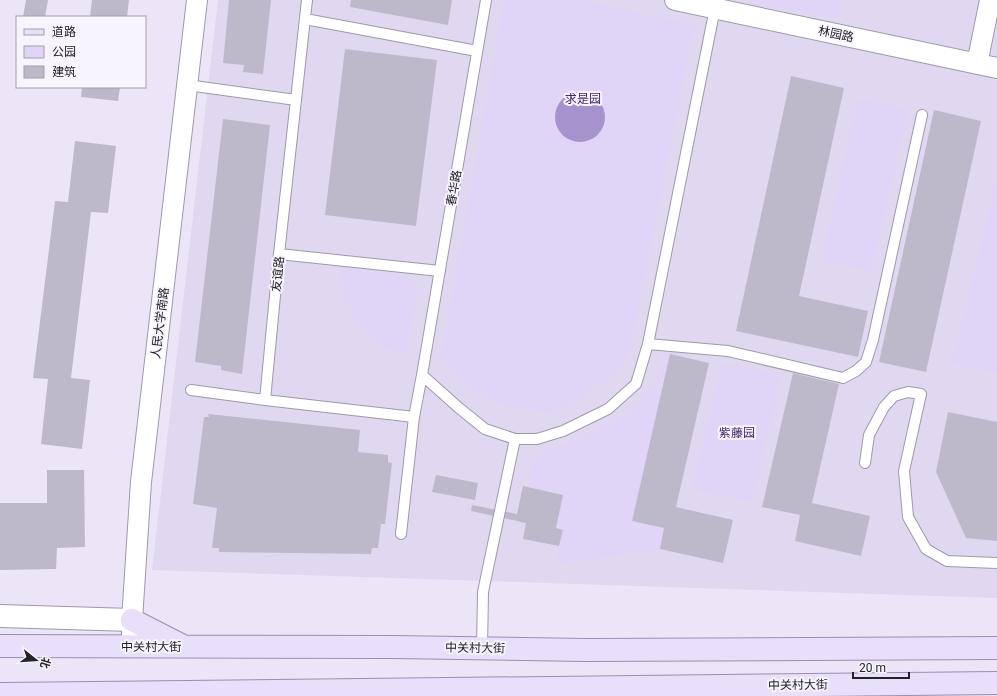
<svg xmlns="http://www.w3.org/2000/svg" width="997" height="696" viewBox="0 0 997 696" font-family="Roboto,'Noto Sans SC',sans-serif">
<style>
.built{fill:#e0d8f1}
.green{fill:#e0d4f7}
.water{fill:#a692cc}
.building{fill:#beb9ca}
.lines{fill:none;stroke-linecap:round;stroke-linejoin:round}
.service-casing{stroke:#9e99aa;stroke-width:12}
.minor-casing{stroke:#9e99aa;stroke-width:22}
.tertiary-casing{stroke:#9e99aa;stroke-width:24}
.primary-casing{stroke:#9a8fae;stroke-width:24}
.service{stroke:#fff;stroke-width:10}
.minor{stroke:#fff;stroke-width:20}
.tertiary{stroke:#fff;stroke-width:22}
.primary{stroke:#e8dffa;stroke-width:22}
.labels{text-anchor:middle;stroke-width:4;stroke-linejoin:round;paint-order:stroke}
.street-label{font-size:12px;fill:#242229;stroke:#f7f4fe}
.park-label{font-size:12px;fill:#43256a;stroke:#f7f4fe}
</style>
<rect width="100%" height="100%" fill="#ebe5f7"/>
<!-- built -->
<path class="built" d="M218 0H997V598L152 570Z"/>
<!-- green -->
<path class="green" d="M504 0H580L694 25 628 357 600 384 569 405 546 413 497 403 462 381 441 359Z
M754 0H842L839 18 753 5Z
M858 99 908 110 871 271 822 260Z
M997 178V373L953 363Z
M340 268 406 276C414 279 417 285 417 293L406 355C401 353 396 352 391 350 371 341 355 321 347 301 343 291 342 279 340 268Z
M670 354 632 521 664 528 660 549 554 565 563 530 556 528 563 495 528 487 533 461 544 451 568 443 602 428 629 412 651 388Z
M722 363 781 376 751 502 692 489Z"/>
<!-- water -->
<path class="water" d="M555 117a25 25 0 1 1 50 0a25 25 0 1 1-50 0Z"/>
<!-- building -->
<path class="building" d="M26 0H48L45 17H23Z
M92 0H129L127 17H90Z
M229 0H271L263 74 243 72 244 65 223 63Z
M351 0H452L448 25 350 7Z
M345 49 437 60 416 226 325 215Z
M791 76 844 88 799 296 868 311 858 357 736 331Z
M82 87H120L118 101 81 97Z
M934 110 981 121 926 372 879 362Z
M223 119 270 125 242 374 221 370V366L195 362Z
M75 141 116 146 108 213 91 212 71 378 90 380 82 449 41 444 48 379 33 378 55 201 68 202Z
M670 354 709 363 676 507 733 520 723 563 660 549 664 528 632 521Z
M793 373 839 384 812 503 870 516 861 556 795 541 800 515 762 507Z
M948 412 997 422V541L966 538 936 472Z
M208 414 360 430 358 452 388 455V462L392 463 385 524H381L378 548H372L371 554 219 552V548H212L217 508 193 504 204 417H209Z
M47 470H84L85 547 57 548 56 569 0 570V503H47Z
M436 475 478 483 475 500 432 492Z
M523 486 563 495 556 528 563 530 559 546 523 539 526 523 471 511 472 505 517 514Z"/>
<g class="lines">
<!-- service casing -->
<g class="service-casing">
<path id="service" d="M307 0 279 254 265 400 414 417
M305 19 477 51
M187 85 296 100
M279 254 440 271
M648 344 728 351 843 378 856 371 866 362 873 340 922 115
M422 375 459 408 485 429 515 439H537L563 431 608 409 636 384 648 344 715 8
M191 390 265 400
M865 463 869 435 884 407 894 396 908 392 921 394 904 471 908 517 926 549 947 561 997 563
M401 534 414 417 422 375 486 0
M482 648 483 592 515 439"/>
</g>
<!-- minor casing -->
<g class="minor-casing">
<path id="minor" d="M675 0 997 68
M977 64 990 0
M132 647V620L141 482 197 0"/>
</g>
<!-- tertiary casing -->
<g class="tertiary-casing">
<path id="tertiary" d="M0 616 132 620"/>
</g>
<!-- primary casing -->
<g class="primary-casing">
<path id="primary" d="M132 620 181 645
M0 646 393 647 586 650 997 648
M0 694 997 683"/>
</g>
<!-- service -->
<use href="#service" class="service"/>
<!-- minor -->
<use href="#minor" class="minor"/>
<!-- tertiary -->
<use href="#tertiary" class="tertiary"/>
<!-- primary -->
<use href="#primary" class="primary"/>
</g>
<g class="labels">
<!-- street labels -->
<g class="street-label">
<text transform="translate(836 34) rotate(12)" y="4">林园路</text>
<text transform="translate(454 188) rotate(-80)" y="4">春华路</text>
<text transform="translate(278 274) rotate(-84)" y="4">友谊路</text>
<text transform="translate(160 323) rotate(-83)" y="4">人民大学南路</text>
<text x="151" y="651">中关村大街</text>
<text transform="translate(475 648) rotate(1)" y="4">中关村大街</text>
<text transform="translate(798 685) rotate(-1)" y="4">中关村大街</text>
</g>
<!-- park labels -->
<g class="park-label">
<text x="583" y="103">求是园</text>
<text x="737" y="437">紫藤园</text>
</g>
</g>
<!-- legend -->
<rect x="16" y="16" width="130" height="72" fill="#f7f4fe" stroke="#a3a0a9"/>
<rect x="24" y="29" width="20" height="6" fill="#e8dffa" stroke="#a3a0a9"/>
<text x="52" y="36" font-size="12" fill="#242229">道路</text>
<rect x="24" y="46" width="20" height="12" fill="#e0d4f7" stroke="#a3a0a9"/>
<text x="52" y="56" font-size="12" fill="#242229">公园</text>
<rect x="24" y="66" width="20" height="12" fill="#beb9ca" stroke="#a3a0a9"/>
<text x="52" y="76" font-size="12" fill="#242229">建筑</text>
<!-- north arrow -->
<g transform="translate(36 660) rotate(107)" stroke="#f7f4fe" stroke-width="3" paint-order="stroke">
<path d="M0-3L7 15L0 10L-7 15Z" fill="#242229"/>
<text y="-6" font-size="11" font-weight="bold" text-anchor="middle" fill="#242229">北</text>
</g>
<!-- scale -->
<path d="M853 672v6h56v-6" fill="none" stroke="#242229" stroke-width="2"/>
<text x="859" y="672" font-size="12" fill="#242229" stroke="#f7f4fe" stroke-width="3" paint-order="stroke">20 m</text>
</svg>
